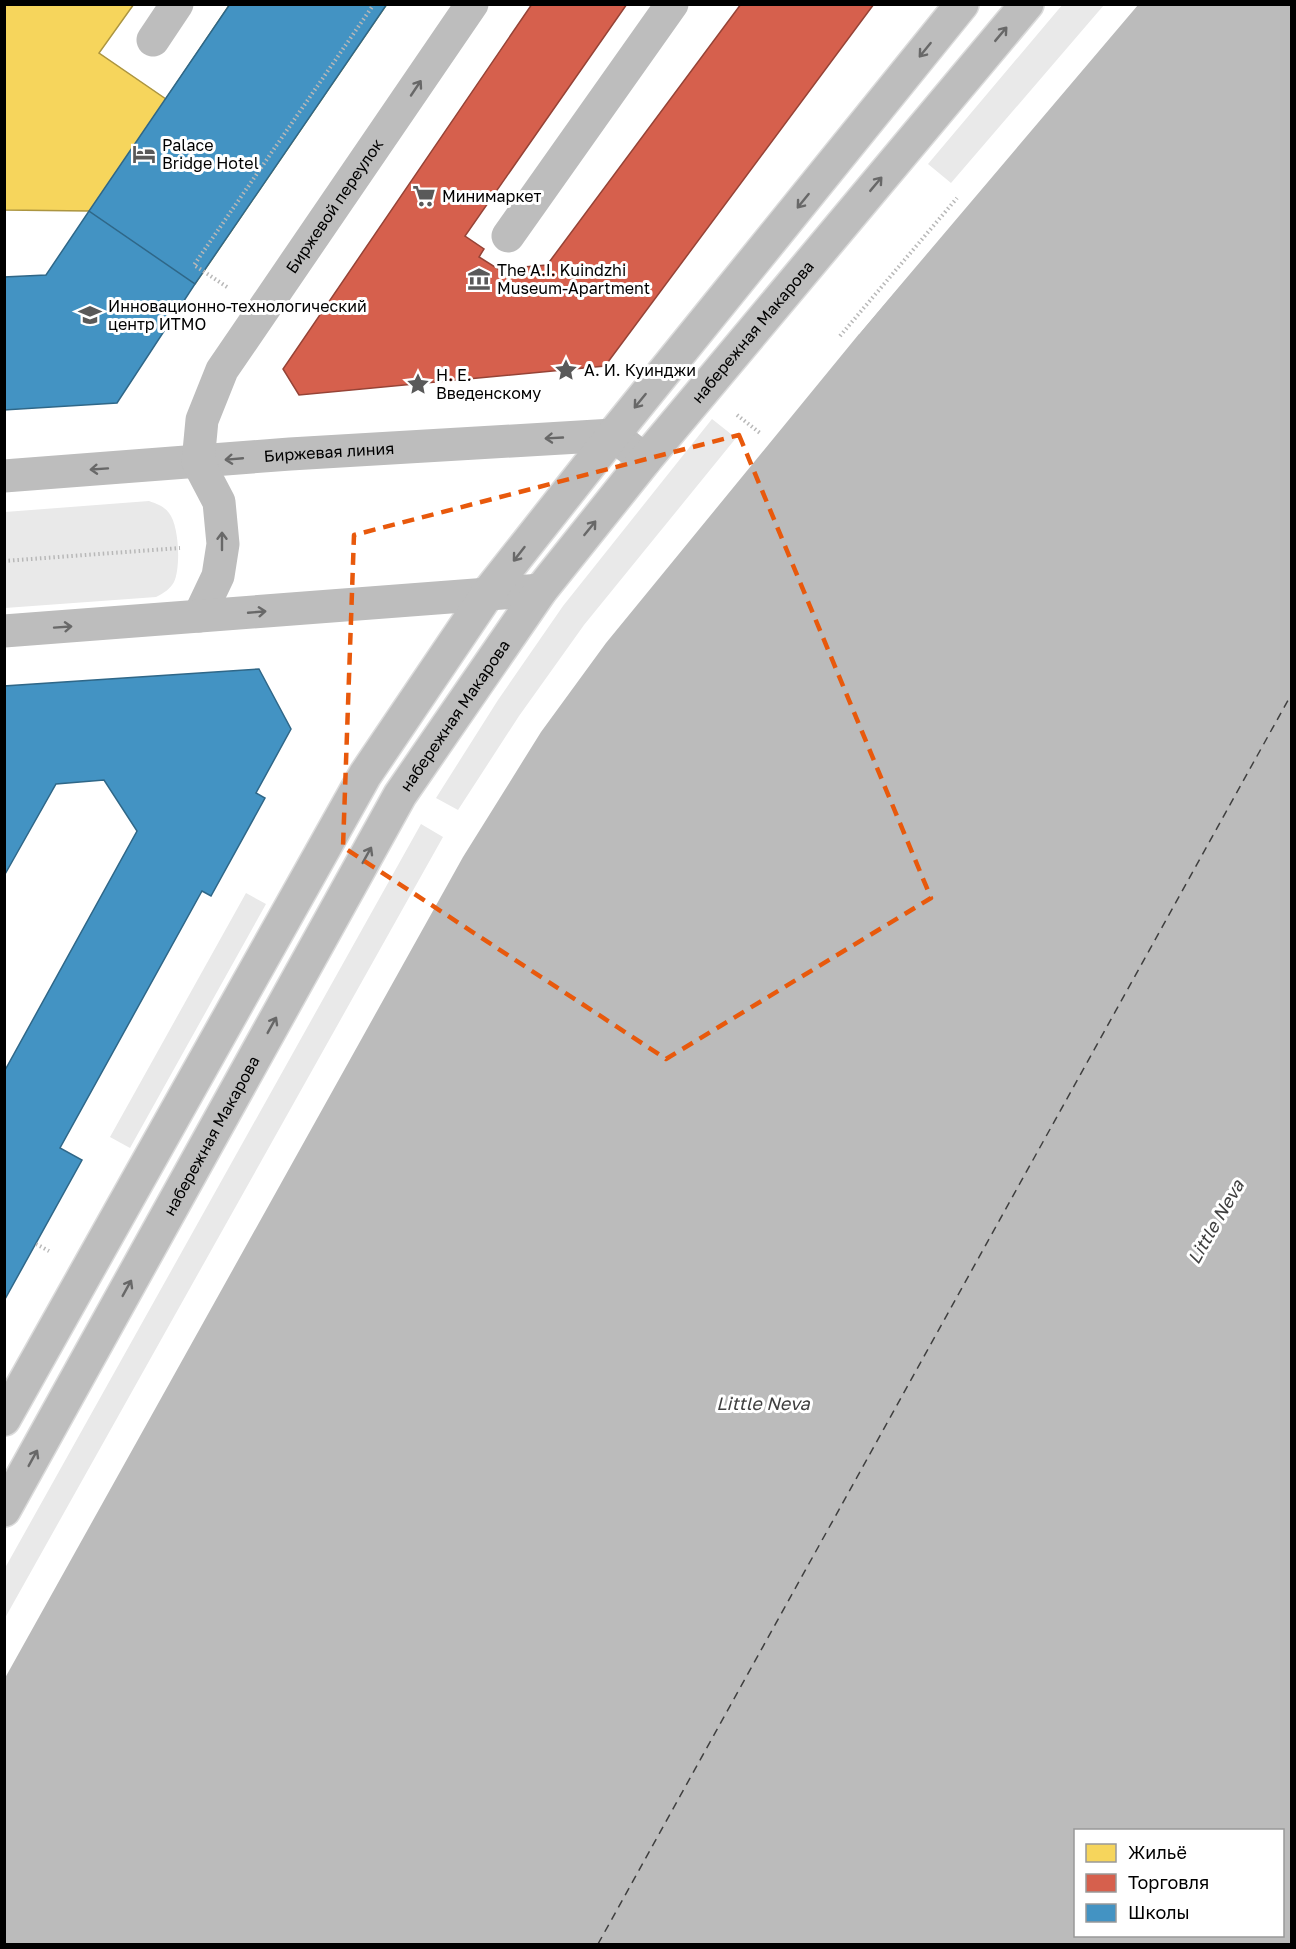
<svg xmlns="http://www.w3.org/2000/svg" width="1296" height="1949" viewBox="0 0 1296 1949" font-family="'Golos Text',sans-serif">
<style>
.green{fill:#e9e9e9}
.water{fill:#bbb;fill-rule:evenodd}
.pier{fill:#fff}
.homes{fill:#f6d55c;stroke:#ac9540;stroke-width:1.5}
.shops{fill:#d6604d;stroke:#964336;stroke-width:1.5}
.schools{fill:#4393c3;stroke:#2f6788;stroke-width:1.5}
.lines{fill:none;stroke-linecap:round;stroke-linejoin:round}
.ferry{stroke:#3f3f3f;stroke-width:1.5;stroke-dasharray:8 6;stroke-linecap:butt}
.major-casing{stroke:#dbdbdb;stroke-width:36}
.path{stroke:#b8b8b8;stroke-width:4;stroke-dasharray:1.5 3;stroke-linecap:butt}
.minor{stroke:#bdbdbd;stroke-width:33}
.major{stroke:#bdbdbd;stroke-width:33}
.oneway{stroke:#686868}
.marked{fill:none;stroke:#e8590c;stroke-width:4.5;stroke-dasharray:12 8;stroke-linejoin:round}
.labels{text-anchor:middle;stroke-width:6;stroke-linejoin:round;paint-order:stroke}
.poi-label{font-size:16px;fill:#000;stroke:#fff;text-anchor:start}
.street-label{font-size:16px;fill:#000;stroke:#fff}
.water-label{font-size:18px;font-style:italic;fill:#3f3f3f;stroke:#fff}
</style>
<rect width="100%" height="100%" fill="#fff"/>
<!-- green -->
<path class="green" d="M1063 4 1104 5 951 183 928 164Z
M712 419 736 438 584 625 519 716 458 810 436 798 498 700 563 606Z
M149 501C157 504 164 506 169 513 179 525 181 567 174 582 170 589 164 593 156 597L5 608V512Z
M421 824 443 837 5 1618V1568Z
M246 893 266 904 130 1148 110 1137Z"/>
<!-- water -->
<path class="water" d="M1138 5H1291V1944H5V1678L463 857 541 732 606 643 859 334ZM1076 1830H1282V1936H1076Z"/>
<!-- pier -->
<path class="pier" d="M957 212 959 214 859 334 857 332Z"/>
<!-- homes -->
<path class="homes" d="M4 4H134L99 53 166 99 230 4H387L195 284 89 211 4 210Z"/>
<!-- shops -->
<path class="shops" d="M532 4H627L465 236 484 249 479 257 498 269 547 265 741 4H874L605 366 299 395 283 369Z"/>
<!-- schools -->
<path class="schools" d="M230 4H387L195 284 89 211Z
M89 211 195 284 117 403 4 410V277L46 275Z
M259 669 291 729 256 793 265 798 211 896 202 891 60 1148 82 1160 4 1301V1072L137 831 104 780 56 784 4 876V686Z"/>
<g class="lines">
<!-- ferry -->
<path class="ferry" d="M598 1944 1292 693"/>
<!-- major casing -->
<g class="major-casing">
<g id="major">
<path d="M4 1419 365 775 488 593 613 435 962 4"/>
<path id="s3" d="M4 1510 400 795 541 590 645 460 1027 4"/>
</g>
</g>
<!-- path -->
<path class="path" d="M227 287 194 265 374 4
M840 336 957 198
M737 415 760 433
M4 561 180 548
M36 1244 49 1251"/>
<!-- minor -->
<g class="minor">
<path d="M153 40 177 4"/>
<path d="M508 236 672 4"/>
<path id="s1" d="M4 476 290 454 613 435 645 460"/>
<path id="s2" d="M199 616 218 576 223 544 219 502 198 462 202 420 222 370 472 4"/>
<path d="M4 631 541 590"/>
</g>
<!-- major -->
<use href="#major" class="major"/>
</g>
<!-- one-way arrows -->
<defs><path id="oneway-shaft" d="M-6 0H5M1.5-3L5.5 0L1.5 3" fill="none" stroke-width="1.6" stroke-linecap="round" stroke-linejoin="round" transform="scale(1.5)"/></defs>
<g class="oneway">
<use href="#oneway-shaft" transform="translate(1001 34) rotate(-50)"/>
<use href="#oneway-shaft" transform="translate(925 50) rotate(129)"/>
<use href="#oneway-shaft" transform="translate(416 88) rotate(-56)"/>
<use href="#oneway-shaft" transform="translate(876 184) rotate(-50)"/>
<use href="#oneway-shaft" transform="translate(803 201) rotate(129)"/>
<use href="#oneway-shaft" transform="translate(640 401) rotate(129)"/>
<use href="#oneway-shaft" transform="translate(554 438) rotate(177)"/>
<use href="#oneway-shaft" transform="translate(234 459) rotate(175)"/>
<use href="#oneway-shaft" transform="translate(99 469) rotate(176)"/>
<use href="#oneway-shaft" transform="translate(590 528) rotate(-51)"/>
<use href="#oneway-shaft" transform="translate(222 541) rotate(-90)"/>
<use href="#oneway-shaft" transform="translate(519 554) rotate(128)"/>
<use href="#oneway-shaft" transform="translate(257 612) rotate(-5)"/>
<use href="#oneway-shaft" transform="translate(63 627) rotate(-4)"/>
<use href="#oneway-shaft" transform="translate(367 855) rotate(-61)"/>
<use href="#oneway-shaft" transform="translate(272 1025) rotate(-61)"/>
<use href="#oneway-shaft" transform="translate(127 1288) rotate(-61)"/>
<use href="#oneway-shaft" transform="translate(33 1458) rotate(-61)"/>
</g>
<!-- marked area -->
<path class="marked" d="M739 435 931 898 666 1059 343 847 354 535Z"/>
<!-- icons -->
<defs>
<g id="hotel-bare" transform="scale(1.8)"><path d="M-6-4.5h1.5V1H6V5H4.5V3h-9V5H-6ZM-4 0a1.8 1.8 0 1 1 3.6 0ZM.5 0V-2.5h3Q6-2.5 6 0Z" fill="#595959" stroke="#fff" stroke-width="2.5" paint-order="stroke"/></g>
<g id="supermarket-bare" transform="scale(1.8)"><path d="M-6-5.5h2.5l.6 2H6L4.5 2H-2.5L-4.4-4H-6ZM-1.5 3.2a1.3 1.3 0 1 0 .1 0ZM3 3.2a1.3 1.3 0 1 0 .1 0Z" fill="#595959" stroke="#fff" stroke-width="2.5" paint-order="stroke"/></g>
<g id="museum-bare" transform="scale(1.8)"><path d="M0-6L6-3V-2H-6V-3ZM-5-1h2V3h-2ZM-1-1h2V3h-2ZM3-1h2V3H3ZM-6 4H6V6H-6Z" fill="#595959" stroke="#fff" stroke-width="2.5" paint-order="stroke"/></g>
<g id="university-bare" transform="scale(1.8)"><path d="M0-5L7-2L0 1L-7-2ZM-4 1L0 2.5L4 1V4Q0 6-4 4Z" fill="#595959" stroke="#fff" stroke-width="2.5" paint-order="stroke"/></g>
<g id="sight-bare" transform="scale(1.8)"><path d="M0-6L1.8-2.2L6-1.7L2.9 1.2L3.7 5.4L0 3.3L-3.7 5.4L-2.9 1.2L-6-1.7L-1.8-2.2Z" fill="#595959" stroke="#fff" stroke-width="2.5" paint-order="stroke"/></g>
</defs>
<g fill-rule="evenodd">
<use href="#hotel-bare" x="144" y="154"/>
<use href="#supermarket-bare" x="424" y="196"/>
<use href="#museum-bare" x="479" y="279"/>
<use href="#university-bare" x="90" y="315"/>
<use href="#sight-bare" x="566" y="370"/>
<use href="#sight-bare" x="418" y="384"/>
</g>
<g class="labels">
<!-- poi labels -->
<g class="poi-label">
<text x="162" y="151">Palace<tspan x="162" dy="18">Bridge Hotel</tspan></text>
<text x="442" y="202">Минимаркет</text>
<text x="497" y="276">The A.I. Kuindzhi<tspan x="497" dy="18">Museum-Apartment</tspan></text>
<text x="108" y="312">Инновационно-технологический<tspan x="108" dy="18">центр ИТМО</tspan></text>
<text x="584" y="376">А. И. Куинджи</text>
<text x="436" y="381">Н. Е.<tspan x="436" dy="18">Введенскому</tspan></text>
</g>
<!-- street labels -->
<g class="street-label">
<text dy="6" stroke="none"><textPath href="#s2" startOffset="459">Биржевой переулок</textPath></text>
<text dy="6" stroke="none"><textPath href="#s3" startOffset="1400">набережная Макарова</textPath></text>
<text dy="6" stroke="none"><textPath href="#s1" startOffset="326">Биржевая линия</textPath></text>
<text dy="6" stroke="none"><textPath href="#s3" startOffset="914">набережная Макарова</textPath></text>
<text dy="6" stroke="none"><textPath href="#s3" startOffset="428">набережная Макарова</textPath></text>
</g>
<!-- water labels -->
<g class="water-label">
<text transform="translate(1216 1222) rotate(-60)" y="6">Little Neva</text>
<text x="763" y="1410">Little Neva</text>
</g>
</g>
<!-- border -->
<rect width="1296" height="1949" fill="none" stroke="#000000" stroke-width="12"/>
<!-- legend -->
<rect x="1074" y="1829" width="210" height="108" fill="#ffffff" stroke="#999999" stroke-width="1.5"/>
<rect x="1086" y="1844" width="30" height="18" fill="#f6d55c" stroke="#999999" stroke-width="1.5"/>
<text x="1128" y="1859" font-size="18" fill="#000000">Жильё</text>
<rect x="1086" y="1874" width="30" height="18" fill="#d6604d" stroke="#999999" stroke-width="1.5"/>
<text x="1128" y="1889" font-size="18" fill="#000000">Торговля</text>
<rect x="1086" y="1904" width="30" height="18" fill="#4393c3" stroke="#999999" stroke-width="1.5"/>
<text x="1128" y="1919" font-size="18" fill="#000000">Школы</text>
</svg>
